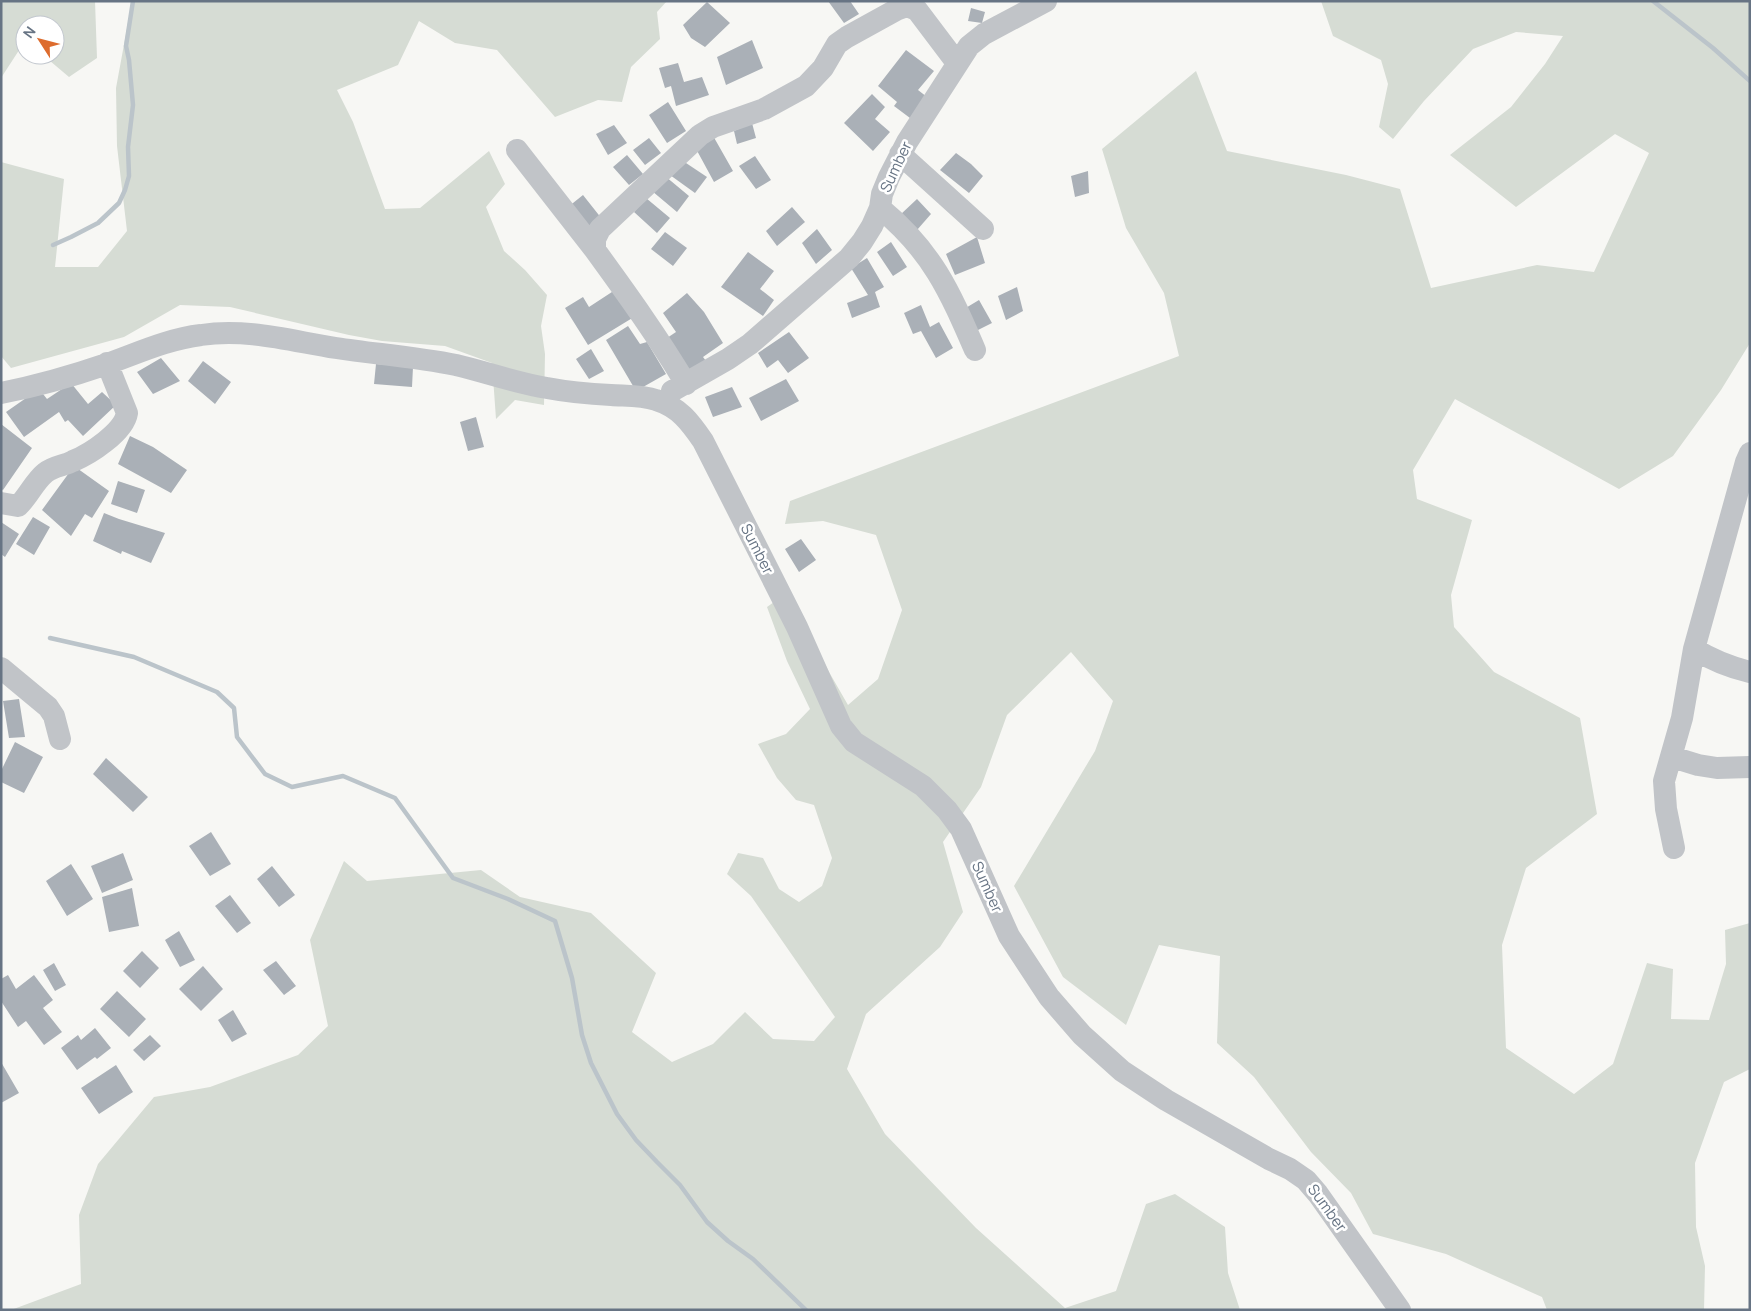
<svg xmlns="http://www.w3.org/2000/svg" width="1751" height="1311" viewBox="0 0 1751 1311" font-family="Manrope,sans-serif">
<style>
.green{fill:#d6dcd4}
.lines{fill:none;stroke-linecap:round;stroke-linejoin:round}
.stream{stroke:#bbc4ca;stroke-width:4.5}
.building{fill:#aab0b7}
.minor{stroke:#c1c4c8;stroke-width:22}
.labels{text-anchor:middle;stroke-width:5;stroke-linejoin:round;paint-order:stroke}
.street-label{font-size:15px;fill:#677484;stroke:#fff}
</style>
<rect width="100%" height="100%" fill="#f7f7f4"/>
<!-- green -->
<path class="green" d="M1 1H95L97 58 69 77 43 55H55V25H25V41L1 78Z
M132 1H667L657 12 660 39 631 67 622 102 598 100 555 117 497 50 455 43 419 21 398 65 337 90 353 122 385 209 420 208 489 151 505 184 486 207 504 251 525 270 547 295 541 326 545 354 544 405 515 400 496 419 492 363 445 346 382 341 349 335 230 307 180 305 124 337 11 368 1 356V162L64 179 55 267H98L127 231 117 146 116 88Z
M1321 1H1750V343L1721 390 1673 456 1619 489 1455 399 1413 470 1417 499 1472 520 1451 595 1454 627 1494 672 1580 718 1597 814 1526 868 1502 945 1506 1048 1574 1094 1613 1064 1647 963 1673 969 1671 1019 1709 1020 1726 964 1725 930 1750 923V1069L1724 1082 1695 1163 1696 1227 1705 1266 1704 1310H1547L1542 1297 1446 1254 1373 1234 1351 1193 1311 1152 1254 1077 1217 1043 1220 956 1159 945 1126 1025 1063 977 1014 886 1095 751 1113 701 1071 652 1007 715 981 787 943 842 963 912 940 947 866 1014 847 1069 885 1134 976 1228 1065 1308 1116 1291 1146 1204 1175 1194 1225 1227 1228 1273 1240 1310H11L81 1284 79 1215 98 1164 154 1097 210 1087 298 1055 328 1026 310 940 344 861 367 881 481 870 520 897 591 913 656 973 632 1032 672 1062 713 1044 745 1012 773 1039 814 1041 835 1017 751 896 727 874 738 853 763 858 779 889 799 902 822 886 832 858 814 805 796 800 777 778 758 744 786 734 810 709 787 661 767 607 788 592 829 672 848 705 878 679 902 610 876 535 823 521 785 524 790 501 1179 356 1164 293 1126 228 1102 149 1196 71 1227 151 1346 175 1400 189 1431 288 1537 265 1594 272 1649 153 1615 134 1516 207 1450 155 1511 107 1545 64 1563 36 1516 32 1473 49 1424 101 1393 139 1379 127 1388 84 1381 60 1333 36Z"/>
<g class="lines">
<!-- stream -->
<path class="stream" d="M1653 1 1713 48 1750 81
M53 245 71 237 98 223 119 203 125 190 129 176 128 147 133 105 129 60 126 46 133 1
M50 638 134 657 217 692 234 708 237 737 265 774 292 787 343 776 395 798 453 878 508 899 555 921 572 978 582 1035 591 1063 617 1114 636 1140 657 1162 680 1185 707 1222 728 1241 753 1259 806 1310"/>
</g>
<!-- building -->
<path class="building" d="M828 1H850L859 14 844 23Z
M707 2 730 23 705 47 691 38 683 25Z
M971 8 985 12 982 23 968 21Z
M752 40 763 68 726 85 717 57Z
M906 50 934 71 918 90 927 97 910 118 894 106 897 102 878 86Z
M678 63 684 82 702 77 709 95 676 106 671 86 665 88 659 68Z
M872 94 885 107 875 119 890 132 873 151 844 123Z
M668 102 686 131 667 143 649 115Z
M752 123 756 138 737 144 734 131Z
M614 125 627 143 608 155 596 134Z
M712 134 733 171 714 182 695 147Z
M649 138 661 153 645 165 633 150Z
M956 153 971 164 983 176 969 193 940 170Z
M627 155 643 174 629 185 613 167Z
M755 156 771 180 756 189 739 166Z
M680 159 707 177 695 193 670 175Z
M1088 171 1089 193 1075 197 1071 176Z
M665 176 689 196 677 212 652 191Z
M583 195 602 219 588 231 568 207Z
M646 198 670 218 657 233 634 212Z
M917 199 931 214 917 230 900 215Z
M792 207 805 222 777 246 766 231Z
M817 229 832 250 816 264 802 243Z
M665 232 687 248 673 266 651 249Z
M977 237 985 263 955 275 946 254Z
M891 242 907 267 893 276 877 252Z
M748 252 774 271 760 289 774 300 763 316 721 287Z
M867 258 884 287 875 292 880 307 852 318 847 303 868 295 851 268Z
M1017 287 1023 311 1006 320 998 296Z
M615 290 634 317 588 345 565 308 583 297 589 307Z
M687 293 704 312 723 343 703 357 706 361 686 372 664 340 676 332 663 313Z
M979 300 992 323 976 331 964 309Z
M921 305 930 327 939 322 953 348 936 358 921 331 913 334 904 313Z
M628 326 640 344 647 342 666 374 636 391 606 340Z
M789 332 809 358 788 373 778 360 767 368 758 353Z
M591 349 604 371 589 379 576 359Z
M161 358 180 381 153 394 137 372Z
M203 361 231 382 215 404 188 381Z
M376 364 413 367 412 387 374 384Z
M786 379 799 401 761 421 749 398Z
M71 383 88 404 102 392 116 405 83 436 68 420 65 422 59 412 24 437 6 412 39 389 47 399Z
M732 387 742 407 713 417 705 397Z
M476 417 484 447 468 451 460 422Z
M1 424 32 448 3 490 1 489Z
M130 436 153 447 187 470 171 493 118 464Z
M74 466 109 491 92 518 85 514 71 536 42 510Z
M118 481 145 490 137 513 111 504Z
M104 513 119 519 165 533 151 563 122 551 121 554 93 541Z
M33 517 50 527 34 555 16 544Z
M1 522 19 534 5 557 1 554Z
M801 539 816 560 799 572 785 549Z
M19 699 25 737 9 738 3 701Z
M15 742 43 757 24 793 1 782V771Z
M106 758 148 797 133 812 93 774Z
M211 832 231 864 210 876 189 846Z
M123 853 133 880 102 893 91 866Z
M71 864 93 899 67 916 46 881Z
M272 866 295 895 279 907 257 879Z
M132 888 139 926 109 932 102 897Z
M230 895 251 923 237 933 215 906Z
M179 931 195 960 180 967 165 940Z
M142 951 159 968 140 988 123 971Z
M276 961 296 986 284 995 263 970Z
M54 963 66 985 55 991 43 970Z
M203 966 223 989 201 1011 179 989Z
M8 975 16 989 34 975 53 1000 43 1008 62 1032 44 1045 26 1021 18 1027 1 1001V979Z
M117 991 146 1019 129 1037 100 1009Z
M233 1010 247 1034 232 1042 218 1020Z
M95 1028 111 1048 97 1059 95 1057 77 1070 61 1048 78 1035 81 1040Z
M150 1035 161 1046 144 1061 133 1050Z
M1 1062 19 1093 1 1103Z
M116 1065 133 1092 99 1114 81 1088Z"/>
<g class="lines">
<!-- minor -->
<path class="minor" d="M517 150 595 250
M900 154 983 229
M880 208C932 251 949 290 975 350
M686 384C658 337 627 294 595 250V239L600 229 700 135 713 127 764 109 806 86 823 68 837 44 847 37 896 10 907 6 917 10 957 63
M672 391 728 359 750 344 849 258 862 242 872 226 880 208 882 194 889 177 907 142 969 46 984 34 1046 1
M1 393C37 386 72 376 107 364 138 353 168 339 201 335 247 328 291 341 336 348 376 354 416 357 456 365 486 372 516 383 547 388 568 392 590 394 611 395 626 396 642 395 656 400 679 407 690 422 703 441L797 627 841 726 854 742 923 786 947 810 961 829 1009 936 1049 997 1082 1035 1122 1071 1166 1100 1269 1159 1290 1169 1306 1180 1318 1194 1400 1310
M1 503 18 506C28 497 34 482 45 473 53 466 64 466 73 461 90 454 124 432 127 413L107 363
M1694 649C1712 660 1729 667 1750 672
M1 668 48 707 54 716 60 739
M1672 757 1698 765 1717 768 1750 767
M1674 848 1666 809 1664 781 1682 718 1694 649 1746 462 1750 453"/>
</g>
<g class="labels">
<!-- street labels -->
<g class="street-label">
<text transform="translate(896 167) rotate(-65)" y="5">Sumber</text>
<text transform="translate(757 549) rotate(63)" y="5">Sumber</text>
<text transform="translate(987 887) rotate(66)" y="5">Sumber</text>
<text transform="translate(1327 1208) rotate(54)" y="5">Sumber</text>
</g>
</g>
<!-- border -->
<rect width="1751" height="1311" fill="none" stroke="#677484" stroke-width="5"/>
<!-- north arrow -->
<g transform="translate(40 40) rotate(306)"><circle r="24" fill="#ffffff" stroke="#c2c7ce"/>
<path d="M0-4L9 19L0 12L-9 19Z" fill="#dd6c2e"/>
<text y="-8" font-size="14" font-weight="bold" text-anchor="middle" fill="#677484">N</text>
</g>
</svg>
